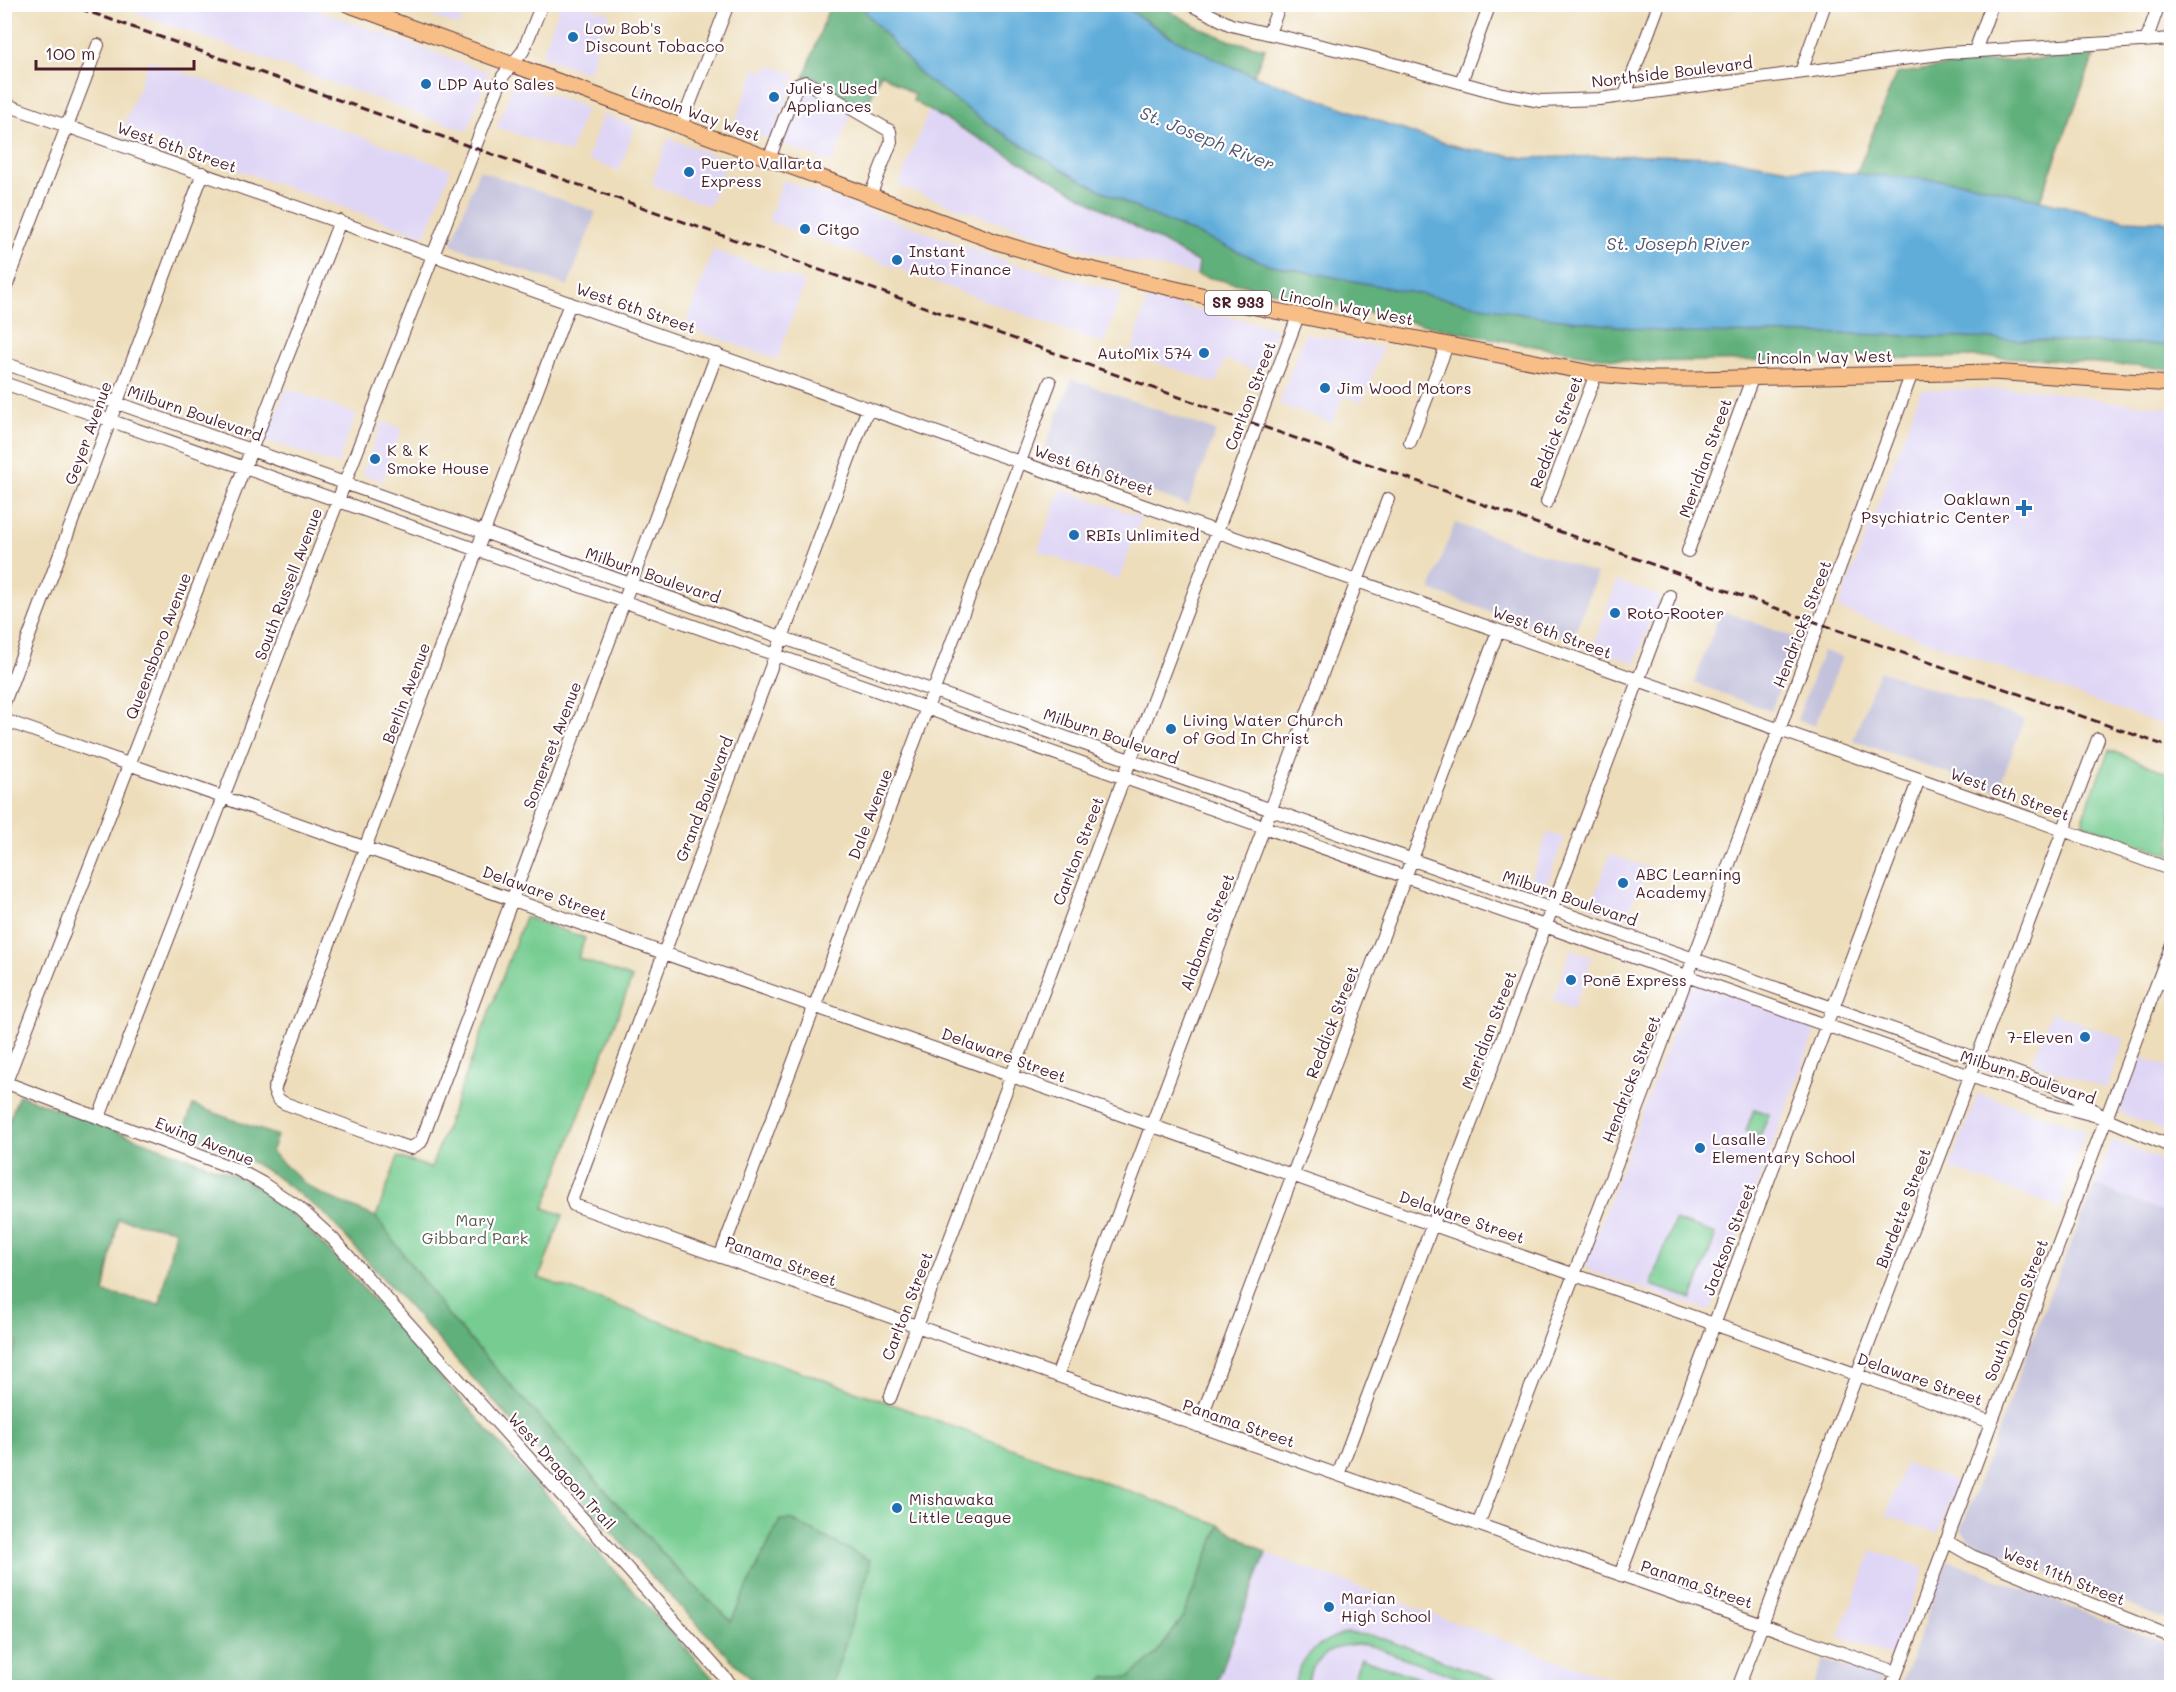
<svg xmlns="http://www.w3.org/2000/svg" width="2176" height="1692" viewBox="0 0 2176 1692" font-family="Mali,sans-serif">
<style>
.built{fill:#dfd5f5}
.industrial{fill:#c3c1db}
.green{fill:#76cc91;stroke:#60765e;stroke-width:1.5}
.forest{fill:#60b07b;stroke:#556853;stroke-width:1.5;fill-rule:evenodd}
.water{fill:#61adda;stroke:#566682;stroke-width:1.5}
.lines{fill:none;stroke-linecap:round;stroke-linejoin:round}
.minor-casing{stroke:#623c40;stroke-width:14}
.major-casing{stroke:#623c40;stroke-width:17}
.minor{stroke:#fff;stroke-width:12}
.major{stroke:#f7be87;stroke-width:15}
.rail{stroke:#4a1f2b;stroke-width:3;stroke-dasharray:9 4.5;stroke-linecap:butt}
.poi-dot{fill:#1f6fb2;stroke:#fff;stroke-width:2}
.labels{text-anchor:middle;stroke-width:4.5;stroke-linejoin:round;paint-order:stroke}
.shield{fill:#fff;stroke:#80626b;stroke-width:1.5}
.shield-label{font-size:15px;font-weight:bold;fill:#4a1f2b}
.poi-label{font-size:16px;fill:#4a1f2b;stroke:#fff;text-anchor:start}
.street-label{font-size:16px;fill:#4a1f2b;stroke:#fff}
.park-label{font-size:16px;fill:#595c4f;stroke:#fff}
.water-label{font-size:18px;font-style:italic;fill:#535871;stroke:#fff}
</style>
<rect width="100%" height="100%" fill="#fff"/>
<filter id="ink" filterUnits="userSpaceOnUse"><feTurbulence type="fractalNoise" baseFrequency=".0167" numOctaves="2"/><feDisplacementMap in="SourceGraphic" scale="12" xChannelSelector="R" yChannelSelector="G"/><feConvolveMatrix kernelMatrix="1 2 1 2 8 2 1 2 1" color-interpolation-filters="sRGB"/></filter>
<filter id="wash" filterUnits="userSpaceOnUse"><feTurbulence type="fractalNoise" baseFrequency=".008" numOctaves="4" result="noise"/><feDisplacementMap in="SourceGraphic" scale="24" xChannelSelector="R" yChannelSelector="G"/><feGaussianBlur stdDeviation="1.35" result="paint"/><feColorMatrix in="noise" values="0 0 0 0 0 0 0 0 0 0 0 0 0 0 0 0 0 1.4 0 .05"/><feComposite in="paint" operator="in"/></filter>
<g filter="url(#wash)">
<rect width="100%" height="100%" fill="#edddba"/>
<!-- built -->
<path class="built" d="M114 5H304L488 72V76L467 131Z
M439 5H467L459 26 434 17Z
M560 5H584L610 13 588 73 541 56Z
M149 60 451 169 425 236 123 129Z
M769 65 796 75 771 140 733 126 756 68 766 72Z
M514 82 586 108 570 153 497 127Z
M805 85 852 112 832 163 779 143 800 87Z
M929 110 1199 263 1197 275 1103 255 1047 239 898 186Z
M603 114 635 126 619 171 587 159Z
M668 138 727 160 709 206 651 185Z
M783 180 1008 262 1122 292 1104 344 768 221Z
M713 250 805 282 777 359 685 327Z
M1147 298 1277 328 1261 373 1225 359 1216 383 1131 354Z
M1305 333 1383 348 1362 402 1343 396 1332 423 1279 404Z
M286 388 356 414 337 465 266 440Z
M2034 389 2108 401 2171 408V728L1838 609 1921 390Z
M382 422 402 429 382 481 362 474Z
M1061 489 1141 517 1119 580 1038 551Z
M1617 581 1660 596 1635 663 1592 648Z
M1548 833 1564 838 1544 891 1528 885Z
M1610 854 1646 867 1626 920 1590 907Z
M1571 949 1592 957 1573 1009 1552 1001Z
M1698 984 1810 1024 1815 1032 1712 1308 1707 1310 1590 1271 1585 1265 1689 988Z
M2051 1012 2125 1039 2106 1089 2032 1063Z
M2138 1056 2171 1068V1122L2168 1132 2121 1113 2119 1109Z
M1978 1093 2086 1130 2066 1183 2061 1208 1949 1168Z
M2112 1140 2171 1164V1215L2095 1185Z
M1905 1463 1957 1482 1938 1534 1886 1515Z
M1873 1550 1925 1568 1892 1656 1839 1636Z
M1266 1553 1557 1660 1632 1687 1215 1688Z"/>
<!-- industrial -->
<path class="industrial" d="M479 170 596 212 568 286 451 245Z
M1072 379 1216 431 1188 505 1042 454Z
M1455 523 1597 574 1572 641 1430 590Z
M1721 610 1798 639 1771 711 1694 683Z
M1823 651 1842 657 1815 726 1797 720Z
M1879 671 2024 720 1998 791 1853 740Z
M2095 1185 2171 1215V1622L1968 1539 1961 1529 2047 1301Z
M1948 1560 2171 1646V1687H1900Z
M1823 1660 1882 1680 1879 1687H1813Z"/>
<!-- green -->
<path class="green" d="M2109 750 2171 774V855L2083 824V817Z
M525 917 585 938 578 958 632 978 544 1208 563 1215 539 1278 900 1407 1220 1525 1182 1619 1155 1655 1130 1677H1105L1098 1687H831L869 1570V1560L792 1521 780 1520 732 1622 681 1573 610 1496 448 1315 376 1217 398 1157 431 1168Z
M1754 1109 1769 1114 1760 1136 1746 1131Z
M1675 1220 1716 1234 1692 1299 1651 1285Z
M1347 1633 1376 1636 1515 1687H1483L1372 1646C1341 1639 1312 1655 1305 1687H1294C1298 1658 1319 1640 1347 1633Z
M1361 1658 1444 1687H1350Z"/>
<!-- forest -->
<path class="forest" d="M830 5H862L869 16 922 76 996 129 1068 173 1136 208 1267 264 1527 315 1675 333 1854 334 2171 345V369L2031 358 1981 357 1636 362C1488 343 1343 306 1197 275L1199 263 913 101 915 95 881 73 866 109 813 79 804 78Z
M1122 5H1159L1198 27 1231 41 1265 48 1254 75C1206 59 1164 33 1122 5Z
M2094 56 2040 200 1964 182 1856 175 1896 74 1969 63Z
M19 1095 224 1171 255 1185 292 1214 340 1262 513 1459 721 1687H5L4 1373 17 1342 5 1337 4 1133ZM118 1219 175 1230 160 1304 104 1293Z
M193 1105 277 1136 271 1152 303 1182 319 1193 376 1217 448 1315 610 1496 681 1573 731 1621 780 1520H792L869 1560V1570L831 1687H758L652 1577 325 1214 271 1173 237 1154 183 1133Z
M1220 1525 1266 1553 1215 1687H1098L1104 1677H1130L1155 1655 1182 1619Z"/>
<!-- water -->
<path class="water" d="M862 5H1122L1167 35 1234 68 1420 136 1467 149 1525 158 1651 155 1715 157 1789 169 1964 182 2124 220 2171 222V345L1854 334 1675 333 1527 315 1267 264 1136 208 1068 173 996 129 922 76 869 16Z"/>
</g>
<g filter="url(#ink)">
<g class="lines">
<!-- minor casing -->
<g class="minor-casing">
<path id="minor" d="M1189 4 1231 25 1365 56 1502 94 1540 101 1600 99 1947 53 2172 39
M1269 33 1280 4
M2146 41 2159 4
M1975 51 1992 4
M1801 72 1825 4
M1461 82 1490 4
M1625 95 1659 4
M4 104 2041 822 2172 870
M681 126 728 4
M769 159 797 85 806 82 890 131 891 142 870 196
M4 292 98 45
M570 303 274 1090 278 1099 284 1103 397 1144 411 1148 421 1142 717 354
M4 363 2051 1085 2070 1093 2099 1114
M4 383 2044 1102 2105 1118 2172 1147
M868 408 578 1183 572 1199 574 1205 1896 1672
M1410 442 1447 345
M1547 502 1596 374
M1688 551 1753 376
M4 703 203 173
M4 720 1991 1422
M2158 981 2172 986
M4 1082 238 1170 262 1183 298 1207 333 1239 734 1688
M6 1082 340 221
M99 1117 494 98 503 76 523 51 542 4
M720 1257 1050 382
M1057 1376 1388 499
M890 1398 1298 316
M1198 1426 1498 631
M1338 1475 1670 596
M1478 1525 1644 1092 1912 373
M1946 1541 1972 1556 2172 1637
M1620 1575 1919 779
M1738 1688 2098 739
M1891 1688 2172 944"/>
</g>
<!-- major casing -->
<g class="major-casing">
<path id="major" d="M347 4 997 242 1069 264 1235 303 1596 374 1653 379H1694L1991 372 2172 384"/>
</g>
<!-- minor -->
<use href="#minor" class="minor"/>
<!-- major -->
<use href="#major" class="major"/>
<!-- rail -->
<path class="rail" d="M67 4 2172 748"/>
</g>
</g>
<!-- markers -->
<g class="poi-dot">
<circle cx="573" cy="37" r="6"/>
<circle cx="426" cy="84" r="6"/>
<circle cx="774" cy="97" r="6"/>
<circle cx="689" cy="172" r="6"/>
<circle cx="805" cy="229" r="6"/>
<circle cx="897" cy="260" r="6"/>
<circle cx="1204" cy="353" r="6"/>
<circle cx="1325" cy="388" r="6"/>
<circle cx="375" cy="459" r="6"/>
<path d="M2021 499h6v6h6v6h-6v6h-6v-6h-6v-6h6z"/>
<circle cx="1074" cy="535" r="6"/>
<circle cx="1615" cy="613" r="6"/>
<circle cx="1171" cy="729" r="6"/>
<circle cx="1623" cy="883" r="6"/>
<circle cx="1571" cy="980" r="6"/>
<circle cx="2085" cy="1037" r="6"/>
<circle cx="1700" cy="1148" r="6"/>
<circle cx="897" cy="1508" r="6"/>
<circle cx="1329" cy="1607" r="6"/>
</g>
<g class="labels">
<!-- shield labels -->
<rect class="shield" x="1205" y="291" width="66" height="24" rx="4.5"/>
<g class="shield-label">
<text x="1238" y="308">SR 933</text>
</g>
<!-- poi labels -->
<g class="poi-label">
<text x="585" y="34">Low Bob's<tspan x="585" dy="18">Discount Tobacco</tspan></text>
<text x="438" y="90">LDP Auto Sales</text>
<text x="786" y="94">Julie's Used<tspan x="786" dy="18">Appliances</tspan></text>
<text x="701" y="169">Puerto Vallarta<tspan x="701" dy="18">Express</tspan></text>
<text x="817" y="235">Citgo</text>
<text x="909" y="257">Instant<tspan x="909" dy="18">Auto Finance</tspan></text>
<text x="1192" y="359" text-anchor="end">AutoMix 574</text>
<text x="1337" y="394">Jim Wood Motors</text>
<text x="387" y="456">K &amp; K<tspan x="387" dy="18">Smoke House</tspan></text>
<text x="2010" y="505" text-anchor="end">Oaklawn<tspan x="2010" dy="18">Psychiatric Center</tspan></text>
<text x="1086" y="541">RBIs Unlimited</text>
<text x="1627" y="619">Roto-Rooter</text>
<text x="1183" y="726">Living Water Church<tspan x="1183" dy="18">of God In Christ</tspan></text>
<text x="1635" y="880">ABC Learning<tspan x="1635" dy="18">Academy</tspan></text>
<text x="1583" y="986">Ponē Express</text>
<text x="2073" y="1043" text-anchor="end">7-Eleven</text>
<text x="1712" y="1145">Lasalle<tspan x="1712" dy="18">Elementary School</tspan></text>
<text x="909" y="1505">Mishawaka<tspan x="909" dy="18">Little League</tspan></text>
<text x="1341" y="1604">Marian<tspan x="1341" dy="18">High School</tspan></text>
</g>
<!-- street labels -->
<g class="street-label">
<text transform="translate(1672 72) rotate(-7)" y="6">Northside Boulevard</text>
<text transform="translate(696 113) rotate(20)" y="6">Lincoln Way West</text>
<text transform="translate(177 147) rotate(19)" y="6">West 6th Street</text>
<text transform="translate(1347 307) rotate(11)" y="6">Lincoln Way West</text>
<text transform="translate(636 308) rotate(19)" y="6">West 6th Street</text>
<text transform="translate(1825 357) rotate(-1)" y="6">Lincoln Way West</text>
<text transform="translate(1250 396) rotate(-69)" y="6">Carlton Street</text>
<text transform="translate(195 413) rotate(19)" y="6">Milburn Boulevard</text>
<text transform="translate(1556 432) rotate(-69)" y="6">Reddick Street</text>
<text transform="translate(88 433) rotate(-70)" y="6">Geyer Avenue</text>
<text transform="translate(1705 458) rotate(-70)" y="6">Meridian Street</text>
<text transform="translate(1094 470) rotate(19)" y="6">West 6th Street</text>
<text transform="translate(653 575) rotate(19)" y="6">Milburn Boulevard</text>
<text transform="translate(288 584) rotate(-69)" y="6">South Russell Avenue</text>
<text transform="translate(1802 624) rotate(-69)" y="6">Hendricks Street</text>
<text transform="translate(1552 632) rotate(20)" y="6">West 6th Street</text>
<text transform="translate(158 646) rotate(-69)" y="6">Queensboro Avenue</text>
<text transform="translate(406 693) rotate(-69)" y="6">Berlin Avenue</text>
<text transform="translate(1111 736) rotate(19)" y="6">Milburn Boulevard</text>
<text transform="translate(552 745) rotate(-69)" y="6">Somerset Avenue</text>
<text transform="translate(2010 794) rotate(20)" y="6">West 6th Street</text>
<text transform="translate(704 799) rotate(-69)" y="6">Grand Boulevard</text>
<text transform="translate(870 814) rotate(-69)" y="6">Dale Avenue</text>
<text transform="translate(1078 851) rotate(-69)" y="6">Carlton Street</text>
<text transform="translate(545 893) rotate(20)" y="6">Delaware Street</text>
<text transform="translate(1570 898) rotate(19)" y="6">Milburn Boulevard</text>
<text transform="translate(1207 932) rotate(-69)" y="6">Alabama Street</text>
<text transform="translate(1332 1022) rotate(-69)" y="6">Reddick Street</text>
<text transform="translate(1489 1030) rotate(-69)" y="6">Meridian Street</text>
<text transform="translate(1004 1055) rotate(20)" y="6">Delaware Street</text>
<text transform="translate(2028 1077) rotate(18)" y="6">Milburn Boulevard</text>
<text transform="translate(1631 1079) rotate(-69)" y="6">Hendricks Street</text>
<text transform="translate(205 1141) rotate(22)" y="6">Ewing Avenue</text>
<text transform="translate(1903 1208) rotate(-69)" y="6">Burdette Street</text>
<text transform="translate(1462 1217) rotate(19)" y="6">Delaware Street</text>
<text transform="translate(1729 1239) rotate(-69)" y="6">Jackson Street</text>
<text transform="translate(781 1261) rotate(20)" y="6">Panama Street</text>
<text transform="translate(907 1306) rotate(-69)" y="6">Carlton Street</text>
<text transform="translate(2016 1310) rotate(-69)" y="6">South Logan Street</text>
<text transform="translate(1920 1379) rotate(19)" y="6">Delaware Street</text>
<text transform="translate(1239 1423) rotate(19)" y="6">Panama Street</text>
<text transform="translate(562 1471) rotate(48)" y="6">West Dragoon Trail</text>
<text transform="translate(2064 1576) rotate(22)" y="6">West 11th Street</text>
<text transform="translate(1697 1584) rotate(19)" y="6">Panama Street</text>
</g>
<!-- park labels -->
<g class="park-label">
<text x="475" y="1226">Mary<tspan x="475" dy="18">Gibbard Park</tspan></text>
</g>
<!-- water labels -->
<g class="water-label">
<text transform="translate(1207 139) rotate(22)" y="6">St. Joseph River</text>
<text x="1678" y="250">St. Joseph River</text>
</g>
</g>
<!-- margin -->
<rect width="2176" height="1692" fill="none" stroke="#fff" stroke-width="24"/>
<!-- scale -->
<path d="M36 60v9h158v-9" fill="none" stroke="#4a1f2b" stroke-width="3"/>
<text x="45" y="60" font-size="18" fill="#4a1f2b" stroke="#ffffff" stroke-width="4.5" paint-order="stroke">100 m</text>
</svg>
